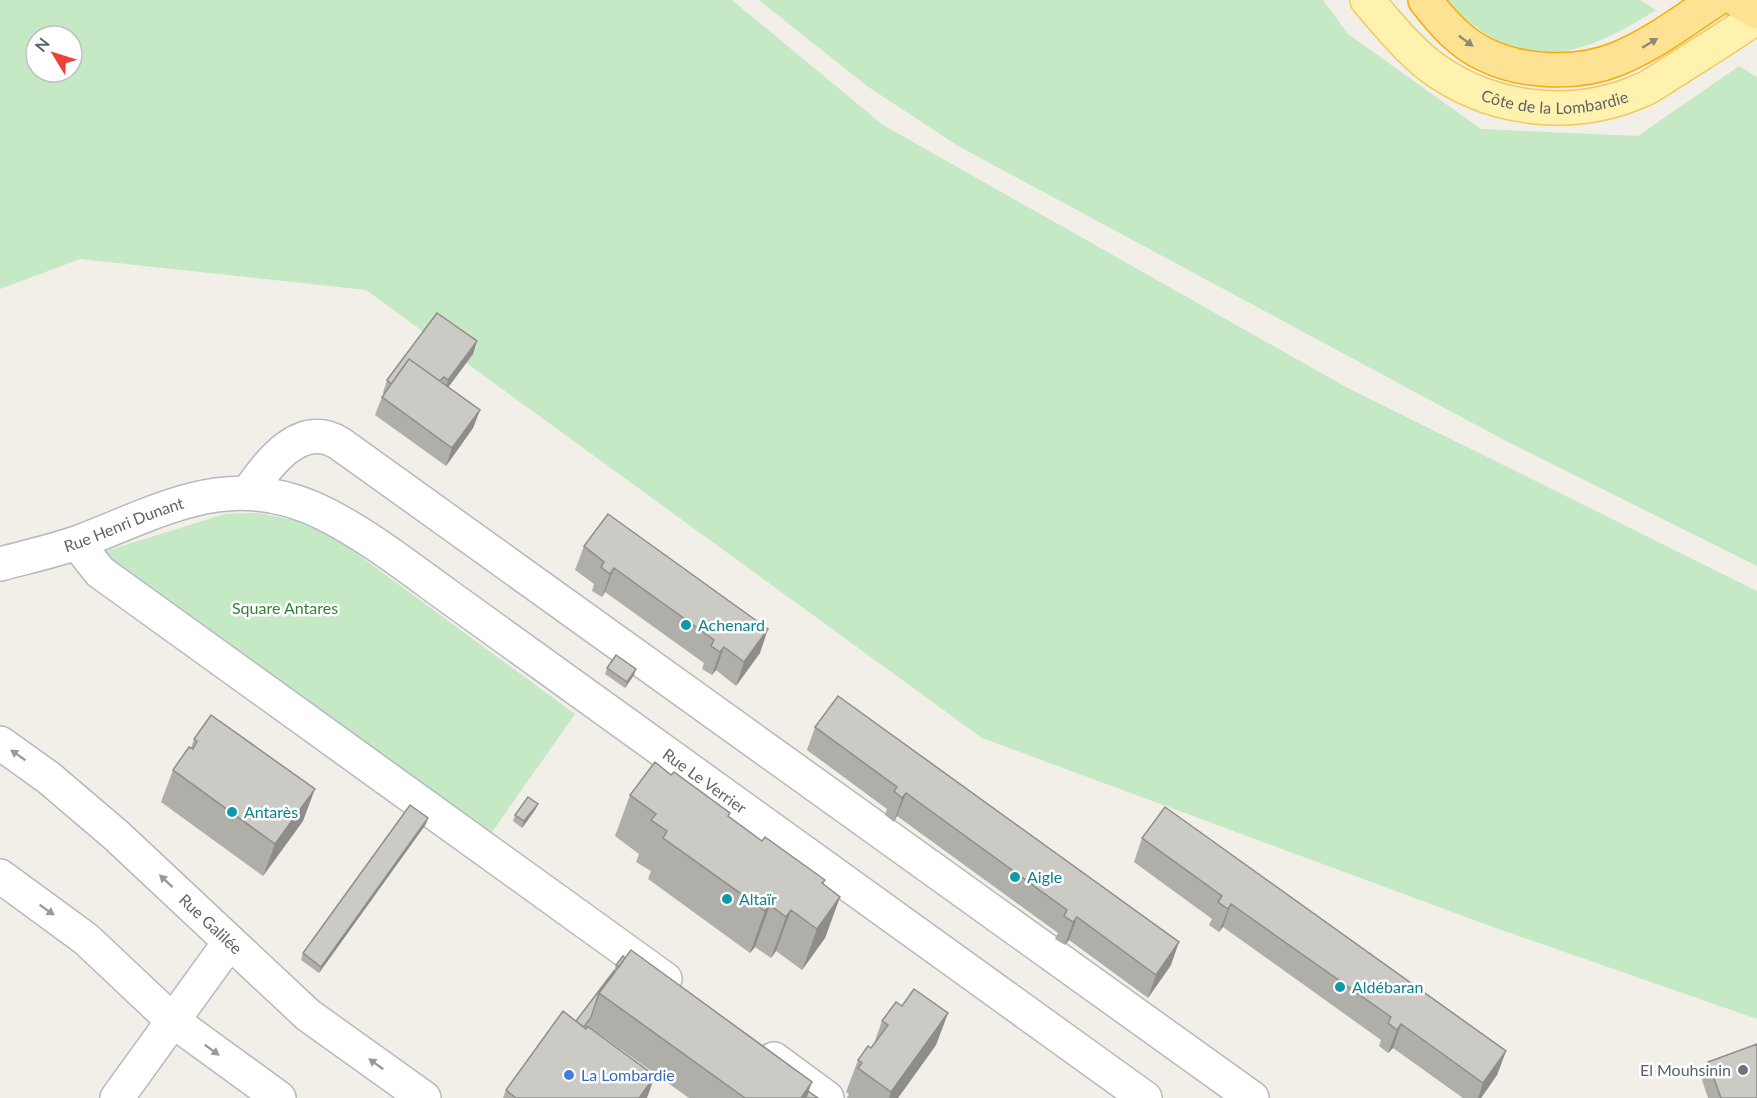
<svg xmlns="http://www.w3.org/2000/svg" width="1757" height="1098" viewBox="0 0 1757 1098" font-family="Lato,sans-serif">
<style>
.green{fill:#c5e8c5;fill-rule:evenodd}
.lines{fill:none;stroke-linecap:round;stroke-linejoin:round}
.minor-casing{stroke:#b5b8bc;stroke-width:36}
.major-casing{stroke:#f2c960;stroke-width:36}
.highway-casing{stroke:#f9ab00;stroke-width:36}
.minor{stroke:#fff;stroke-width:33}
.major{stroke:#fff2af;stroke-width:33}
.highway{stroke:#fde293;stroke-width:33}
.wall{fill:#afaea9}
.shaded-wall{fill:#8f8d8a}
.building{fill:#cccac5;stroke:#8f8d8a;stroke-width:1.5}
.oneway{fill:#8e8975}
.oneway2{fill:#979a9d}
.culture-dot{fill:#0f9aa8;stroke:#fff;stroke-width:2}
.worship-dot{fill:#6b7280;stroke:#fff;stroke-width:2}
.shop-dot{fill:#3f7fe0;stroke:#fff;stroke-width:2}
.labels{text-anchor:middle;stroke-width:5;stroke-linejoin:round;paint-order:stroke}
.street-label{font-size:16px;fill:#5f6368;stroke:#fff}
.park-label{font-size:16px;fill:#348238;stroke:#fff}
.culture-label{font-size:16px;fill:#0d838f;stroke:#fff;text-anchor:start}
.worship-label{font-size:16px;fill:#5b616d;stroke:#fff;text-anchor:end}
.shop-label{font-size:16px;fill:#366cbe;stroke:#fff;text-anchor:start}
</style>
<rect width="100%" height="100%" fill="#f1efe8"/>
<!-- green -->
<path class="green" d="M0 0H732L883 125 1346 387 1757 591V1019L1493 927 982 738 366 290 80 259 0 289ZM36 36H72V72H36Z
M759 0H1323L1348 34 1481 129 1638 136 1739 66 1757 77V566L1504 440 958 146 867 86Z
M1441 0H1640L1656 10C1620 33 1573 59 1527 52 1500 48 1462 17 1441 0Z
M259 513 303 522 326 531 575 714 478 852 93 555 225 514Z"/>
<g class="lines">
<!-- minor casing -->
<g class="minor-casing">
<g id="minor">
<path d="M249 491C269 463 300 420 339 443L1252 1098"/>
<path d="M77 543 100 572 665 979"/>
<path id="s1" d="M0 564C26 557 54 551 79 542 167 508 234 467 327 515 370 537 409 568 448 596L1145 1098"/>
<path id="s2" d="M0 743 49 778 117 836 308 1015 424 1098"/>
<path d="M0 876 86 939 173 1021 279 1098"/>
<path d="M774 1059 827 1098"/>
<path d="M117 1098 229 943"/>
</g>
</g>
<!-- major casing -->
<g class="major-casing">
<g id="major">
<path id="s3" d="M1367 0C1387 23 1406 47 1430 66 1490 111 1573 121 1642 90 1654 85 1665 76 1677 69 1704 52 1731 35 1757 17"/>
</g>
</g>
<!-- highway casing -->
<g class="highway-casing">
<path id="highway" d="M1425 0C1442 22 1460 43 1486 55 1523 73 1578 75 1617 59 1652 45 1683 21 1715 0
M1737 0 1757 12"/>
</g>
<!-- minor -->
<use href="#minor" class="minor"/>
<!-- major -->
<use href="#major" class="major"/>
<!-- highway -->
<use href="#highway" class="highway"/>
</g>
<!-- wall -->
<path class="wall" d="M473 354 448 387 480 410 473 428 446 466 375 415 382 397 384 394 383 393 387 380Z
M584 546 760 653 736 686 716 670 712 675 702 669 704 663 605 592 602 597 592 591 594 584 575 570Z
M607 668 636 669 634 675 625 688 605 674Z
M815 727 1171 965 1148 998 1069 940 1065 945 1055 939 1058 933 897 816 894 822 885 815 887 809 807 750Z
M194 739 303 821 263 876 161 802 173 770 191 748Z
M630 795 729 816 762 841 825 880 823 884 840 897 825 938 802 970 776 951 771 958 755 947 750 953 648 879 651 871 636 862 639 854 615 836Z
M538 804 535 810 522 828 513 821 515 815Z
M426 824 319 973 301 960 303 953Z
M1142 838 1506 1051 1497 1075 1481 1098H1463L1393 1048 1388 1053 1379 1046 1381 1040 1223 927 1219 932 1209 925 1212 919 1134 862Z
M616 965 808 1091 818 1098H689L588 1026V1024L585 1028 647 1098H503L506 1090 576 1021 614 971Z
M948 1013 936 1045 898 1098H847L849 1094 846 1092 858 1060 873 1046 882 1021Z
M1708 1062 1757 1098H1708L1702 1080Z"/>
<!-- shaded-wall -->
<path class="shaded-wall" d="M477 341 473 354 444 393 448 380Z
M480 410 473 428 446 466 452 448Z
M614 568 605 592 602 597 610 574Z
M768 629 760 653 736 686 744 662Z
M724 647 716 670 712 675 720 652Z
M636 669 634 675 625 688 627 682Z
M315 789 303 821 263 876 275 844Z
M906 793 897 816 894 822 902 798Z
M538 804 535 810 522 828 524 821Z
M428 818 426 824 319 973 321 967Z
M840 897 825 938 802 970 817 929Z
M1231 904 1223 927 1219 932 1228 909Z
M770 905 755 947 750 953 765 911Z
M791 910 776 951 771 958 786 917Z
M1077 917 1069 940 1065 945 1073 922Z
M1179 942 1171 965 1148 998 1156 975Z
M948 1013 936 1045 898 1098H889L891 1092Z
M1401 1024 1393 1048 1388 1053 1397 1030Z
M1506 1051 1497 1075 1481 1098H1478L1483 1083Z
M655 1076 647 1098H639Z
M812 1082 806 1098H801Z"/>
<!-- building -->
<path class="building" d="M437 313 477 341 448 380 444 377 440 381 409 359 391 384 387 380Z
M409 359 480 410 452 448 382 397Z
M608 514 768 629 744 662 724 647 720 652 711 646 714 640 614 568 610 574 601 567 604 562 584 546Z
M616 655 636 669 627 682 607 668Z
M838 696 1179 942 1156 975 1077 917 1073 922 1064 916 1067 910 906 793 902 798 894 791 897 787 815 727Z
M211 715 315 789 275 844 173 770 189 747 193 749 197 741 194 739Z
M655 762 671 775 674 772 730 813 728 816 762 841 765 837 825 880 822 883 840 897 817 929 791 910 786 917 770 905 765 911 663 838 667 831 651 820 656 814 630 795Z
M528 797 538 804 524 821 515 815Z
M410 805 428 818 321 967 303 953Z
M1165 807 1506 1051 1483 1083 1401 1024 1397 1030 1388 1023 1391 1017 1231 904 1228 909 1218 902 1222 896 1142 838Z
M631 950 812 1082 801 1098H745L599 993Z
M623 956 625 958 619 967 616 965Z
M614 971 615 972 599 993 591 1017 584 1027 576 1021Z
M914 989 948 1013 891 1092 858 1068 862 1063 858 1060 868 1046 871 1048 888 1025 882 1021 896 1002 902 1006Z
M563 1011 586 1029 587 1026 655 1076 639 1098H516L506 1090Z
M1757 1044V1098H1721L1708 1062Z
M808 1091 818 1098H806Z"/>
<!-- one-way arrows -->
<defs><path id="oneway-solid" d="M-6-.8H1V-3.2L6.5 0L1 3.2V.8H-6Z" transform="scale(1.5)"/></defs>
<g class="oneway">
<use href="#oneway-solid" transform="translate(1466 41) rotate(37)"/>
<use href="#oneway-solid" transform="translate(1650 43) rotate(-31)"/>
</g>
<g class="oneway2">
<use href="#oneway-solid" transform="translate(18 755) rotate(-145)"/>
<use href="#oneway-solid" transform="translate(166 881) rotate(-137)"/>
<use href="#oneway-solid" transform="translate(47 910) rotate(35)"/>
<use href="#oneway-solid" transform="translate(212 1050) rotate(36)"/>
<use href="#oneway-solid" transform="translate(376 1064) rotate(-144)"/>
</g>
<!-- markers -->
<g class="culture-dot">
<circle cx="686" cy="625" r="6"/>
<circle cx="232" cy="812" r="6"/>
<circle cx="1015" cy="877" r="6"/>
<circle cx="727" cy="899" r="6"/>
<circle cx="1340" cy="987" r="6"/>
</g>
<circle class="worship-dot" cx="1743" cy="1070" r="6"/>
<circle class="shop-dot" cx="569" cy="1075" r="6"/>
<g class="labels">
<!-- street labels -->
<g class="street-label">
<text dy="6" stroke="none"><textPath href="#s3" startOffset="225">Côte de la Lombardie</textPath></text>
<text dy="6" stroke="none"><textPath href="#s1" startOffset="130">Rue Henri Dunant</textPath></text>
<text dy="6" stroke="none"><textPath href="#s1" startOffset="804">Rue Le Verrier</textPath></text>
<text dy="6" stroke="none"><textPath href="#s2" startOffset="278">Rue Galilée</textPath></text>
</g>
<!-- park labels -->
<g class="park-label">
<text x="285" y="614">Square Antares</text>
</g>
<!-- culture labels -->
<g class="culture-label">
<text x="698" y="631">Achenard</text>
<text x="244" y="818">Antarès</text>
<text x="1027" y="883">Aigle</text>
<text x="739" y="905">Altaïr</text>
<text x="1352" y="993">Aldébaran</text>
</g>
<!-- worship labels -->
<g class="worship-label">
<text x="1731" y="1076">El Mouhsinin</text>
</g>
<!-- shop labels -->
<g class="shop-label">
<text x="581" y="1081">La Lombardie</text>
</g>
</g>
<!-- north arrow -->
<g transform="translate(54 54) rotate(308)"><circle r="28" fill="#ffffff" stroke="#bfc1c3" stroke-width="1.5"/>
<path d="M0-4.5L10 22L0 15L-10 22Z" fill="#ea4335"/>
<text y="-9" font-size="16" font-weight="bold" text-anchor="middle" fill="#5f6368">N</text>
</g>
</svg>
